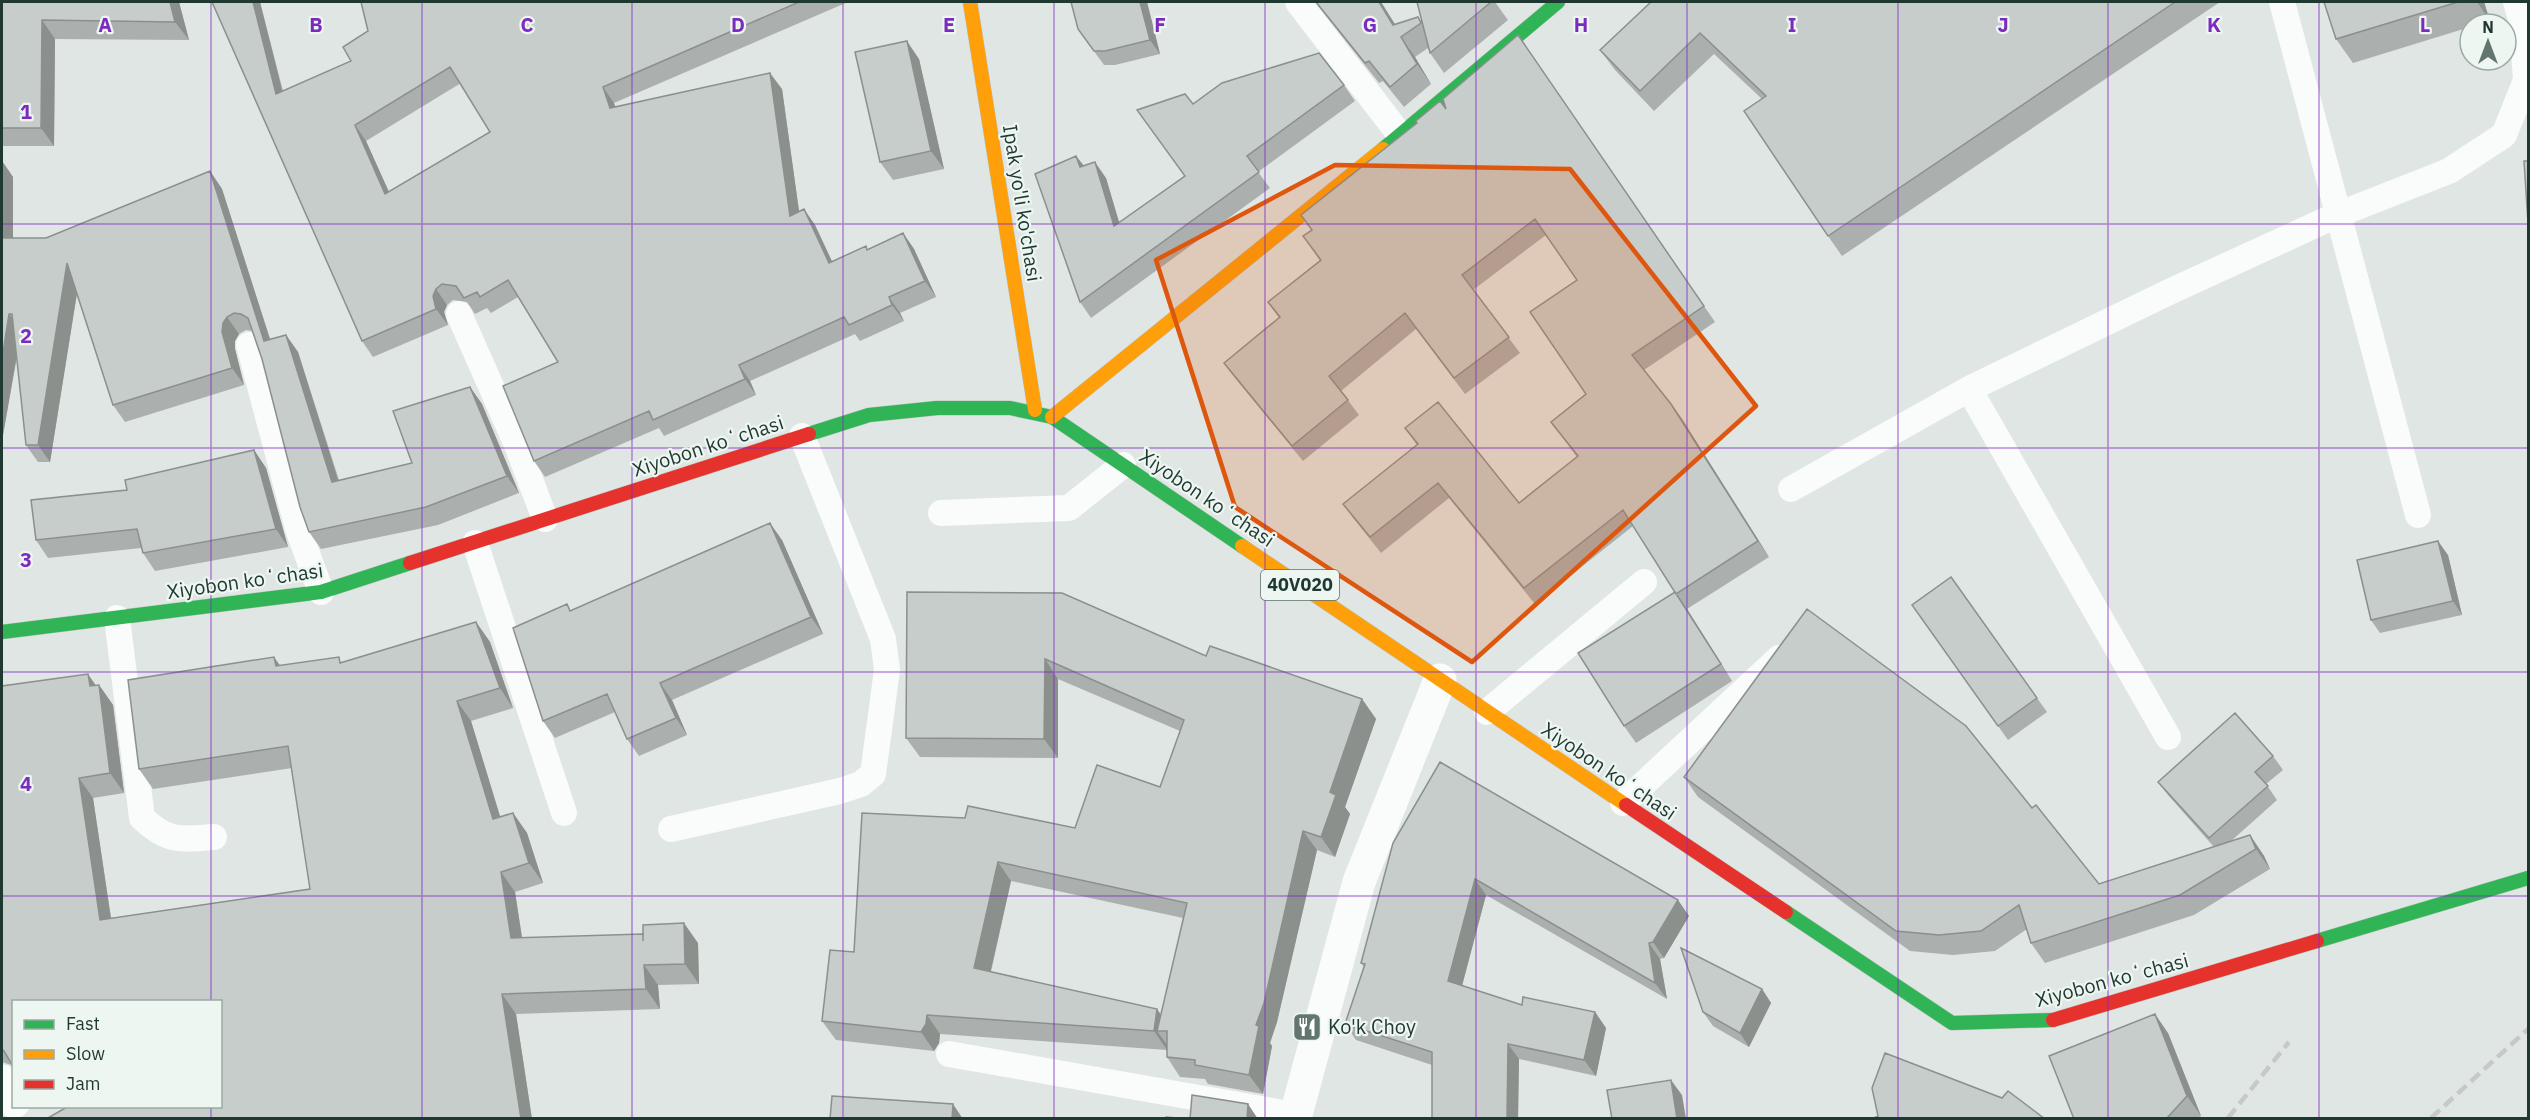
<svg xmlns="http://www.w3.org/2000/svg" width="2530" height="1120" viewBox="0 0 2530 1120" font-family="'IBM Plex Sans',sans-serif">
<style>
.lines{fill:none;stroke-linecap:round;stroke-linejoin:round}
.fast-casing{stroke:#b9c3be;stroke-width:15}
.slow-casing{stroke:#b9c3be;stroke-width:15}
.jam-casing{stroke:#b9c3be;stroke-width:15}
.lane{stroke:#fafbfb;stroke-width:26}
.street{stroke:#fafbfb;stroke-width:33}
.fast{stroke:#30b455;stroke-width:14}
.slow{stroke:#ff9f0a;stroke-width:14}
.jam{stroke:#e5322d;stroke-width:14}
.rail{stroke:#c6c9c8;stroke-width:4.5;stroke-dasharray:12 6;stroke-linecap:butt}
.wall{fill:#abb0ae;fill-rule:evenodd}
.shaded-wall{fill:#8b908d}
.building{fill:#c7cdca;stroke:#8b908d;stroke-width:1.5;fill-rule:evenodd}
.marked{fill:#de570e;fill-opacity:0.2;stroke:#de570e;stroke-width:4.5;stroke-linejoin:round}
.grid{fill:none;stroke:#7b2cbf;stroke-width:1.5;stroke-opacity:0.55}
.labels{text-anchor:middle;stroke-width:4.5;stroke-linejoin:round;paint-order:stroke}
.shield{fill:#edf6f1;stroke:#5d716b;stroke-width:1.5}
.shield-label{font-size:18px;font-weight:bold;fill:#1f3831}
.street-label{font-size:20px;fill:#1f3831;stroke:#edf6f1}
.poi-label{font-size:20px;fill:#1f3831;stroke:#edf6f1;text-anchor:start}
.grid-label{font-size:20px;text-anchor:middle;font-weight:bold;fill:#7b2cbf;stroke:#edf6f1;stroke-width:4.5;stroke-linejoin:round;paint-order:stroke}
</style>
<rect width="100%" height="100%" fill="#e0e6e3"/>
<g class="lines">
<!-- fast casing -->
<g class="fast-casing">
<path id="fast" d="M1383 149 1558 2
M809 434 869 415 937 408H1010L1052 417 1242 546
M2 632 321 592 410 563
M1786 912 1952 1023 2053 1020
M2317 941 2528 878"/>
</g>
<!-- slow casing -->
<g class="slow-casing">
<path id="slow" d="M970 2 1035 410
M1052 417 1383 149
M1242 546 1626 805"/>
</g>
<!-- jam casing -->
<g class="jam-casing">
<path id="jam" d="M410 563 809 434
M1626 805 1786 912
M2053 1020 2317 941"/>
</g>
<!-- lane -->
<path class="lane" d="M1298 2 1400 135
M2282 2 2418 515
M459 314 517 445 545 519
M249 345 298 529 321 592
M1969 389 2168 737
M1791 489 1969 389 2169 292 2337 215 2449 171 2504 135 2526 80 2522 23 2516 2
M941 513 1069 508 1123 465
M475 543 564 813
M117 618 142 818C169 843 179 839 214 837
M1487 712 1644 582
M1623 803 1779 658
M671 829 840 791 861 784 873 774 887 670 883 639 802 436
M949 1054 1295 1115"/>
<!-- street -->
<path class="street" d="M2 1081 14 1102
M1295 1118 1359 882 1440 680"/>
<!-- fast -->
<use href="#fast" class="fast"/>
<!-- slow -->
<use href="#slow" class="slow"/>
<!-- jam -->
<use href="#jam" class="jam"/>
<!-- rail -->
<path class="rail" d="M2228 1118 2289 1042
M2431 1118 2528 1029"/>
</g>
<!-- wall -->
<path class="wall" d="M2 2H179L189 40 55 39 54 146H2Z
M212 2H260L283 91 351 61 368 31 361 2H848L614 103 615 107 782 89 799 212 815 225 832 261 868 249 903 233 914 249 936 297 900 313 904 321 860 341 855 334 750 381 756 395 664 436 659 428 545 477 534 461 558 362 518 297 491 313 487 308 475 314 467 302 453 300 447 305 444 312 448 325 373 357 362 341ZM461 83 490 132 389 192 366 141Z
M1071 2H1147L1160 54 1115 65H1104L1078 29Z
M1315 2H1381L1395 24 1418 17 1423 24 1417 2H1495L1508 20 1444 73 1430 53 1428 48 1415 57 1431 84 1404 107 1383 81 1379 83Z
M1651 2H2220L1842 256 1828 236 1762 99 1714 54 1654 111 1615 70 1600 50Z
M2324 2H2484L2490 21 2479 24H2470V27L2353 63 2336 39Z
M1518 35 1715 322 1644 370 1671 404 1682 419 1769 557 1687 609 1732 681 1636 743 1624 726 1675 592 1633 526 1535 604 1449 498 1381 553 1354 519 1343 504 1417 445 1405 428 1519 503 1577 457 1551 422 1586 394 1577 280 1546 235 1473 290 1520 353 1465 394 1416 329 1341 391 1359 415 1303 461 1235 378 1224 363 1279 318 1268 302 1320 261 1303 236 1311 230 1445 108Z
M919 59 944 169 893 180 880 162Z
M1344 85 1355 101 1258 172 1270 188 1091 318 1080 302 1076 156 1084 166 1106 178 1119 223 1184 176 1193 104Z
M2 161 13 177V238H46L210 171 222 189 270 339 286 335 298 352 339 480 412 463 470 387 482 404 519 493 438 525 321 549 309 532 262 359 252 331 246 330 239 334 235 341V349L244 385 125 422 113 405 77 294 50 462H38L26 445 17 357 3 435H2Z
M254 450 266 468 288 547 155 571 143 553 141 548 48 558 36 540 127 490Z
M782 540 823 634 672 700 687 735 639 756 627 739 615 712 555 738 543 721 571 611Z
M2448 555 2462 615 2380 633 2371 620Z
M1951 577 2047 712 2008 740 1912 605Z
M907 592 1206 656 1362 699 1376 719 1345 807 1350 814 1335 857 1317 850 1277 1022 1270 1043 1272 1046 1263 1094 1208 1084 1205 1079 1180 1077 1167 1057V1050L940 1034 939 1043 934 1051 836 1040 822 1021 854 952 862 813 1075 828 1160 787 1180 731 1058 679V758L920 757 906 738ZM1011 881 1183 918 1161 1015 1157 1009 991 972Z
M476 622 490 642 513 708 471 721 500 817 513 813 527 833 543 883 515 892 522 937 698 943 699 984 658 985 660 1009 516 1014 532 1119H46L220 1107V1002L11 1065 2 1062V686L99 685 113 705 124 793 93 798 111 918 310 889 292 768 153 789 139 769 280 665 343 662Z
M2273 756 2283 770 2266 784 2277 800 2230 842 2250 835 2264 856 2270 869 2194 915 2045 963 2031 943 2027 929 1995 951 1953 955 1910 951 1698 797 1684 777 2032 808 2099 884 2214 847 2168 795 2158 782Z
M1393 843 1689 916 1664 958 1660 959 1667 999 1486 895 1462 986 1522 1005 1595 1012 1606 1028 1596 1076 1519 1059 1518 1119H1432V1065L1356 1040 1345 1024 1364 967 1361 963Z
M1762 989 1771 1003 1749 1047 1713 1026 1703 1012Z
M2168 1033 2201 1116 2198 1119H2074Z"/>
<!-- shaded-wall -->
<path class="shaded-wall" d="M170 2H179L189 40 175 22Z
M253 2H260L287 110 276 94Z
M1140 2H1147L1160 54 1150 40Z
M1379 2H1381L1402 36 1393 25Z
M2477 2H2484L2490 21Z
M42 20 55 39 54 146 41 128Z
M1401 37 1415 57 1431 84 1417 64Z
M907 41 919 59 944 169 931 151Z
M770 73 782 89 802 232 790 216Z
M603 87 614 103 621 124 610 108Z
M355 125 366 141 397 210 385 194Z
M1076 156 1088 171 1080 167Z
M2 161 13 177V255L2 238Z
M1095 162 1106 178 1125 242 1114 226Z
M210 171 222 189 276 358 264 341Z
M804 209 815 225 840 279 829 263Z
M903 233 914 249 936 297 925 281Z
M67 263 79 280 50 462 38 445Z
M436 289 447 305 444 312 448 325 436 309 433 296Z
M889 297 900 313 904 321 892 305Z
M9 314 21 331 3 435 2 432V359Z
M227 317 239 334 235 341V349L244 385 232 368 222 332 223 323Z
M286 335 298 352 344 499 332 482Z
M739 365 750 381 756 395 745 379Z
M470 387 482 404 519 493 507 476Z
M1671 404 1682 419 1769 557 1758 541Z
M254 450 266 468 288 547 276 529Z
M770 523 782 540 823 634 811 617Z
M2438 541 2448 555 2462 615 2453 601Z
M1675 592 1687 609 1732 681 1721 664Z
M476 622 490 642 513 708 500 688Z
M274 657 288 677 276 666Z
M1045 659 1058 679V758L1044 739Z
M88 674 99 690V685L113 705 124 793 110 773 90 686Z
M660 683 672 700 687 735 676 718Z
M1362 699 1376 719 1345 807 1350 814 1335 857 1321 837 1330 792Z
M457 701 471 721 507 839 493 819Z
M79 778 93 798 114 939 100 920Z
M513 813 527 833 543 883 529 863Z
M1303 831 1317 850 1277 1022 1270 1043 1272 1046 1263 1094 1249 1075 1256 1025Z
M2250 835 2264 856 2270 869 2256 849Z
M998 862 1011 881 987 987 974 968Z
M501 872 515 892 525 958 511 938Z
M1475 879 1486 895 1459 997 1448 981Z
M1678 900 1689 916 1664 958 1653 942Z
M684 923 698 943 699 984 685 964Z
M1649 943 1660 959 1667 999 1655 983Z
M644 965 658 985 660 1009 646 989Z
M1762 989 1771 1003 1749 1047 1740 1033Z
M502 994 516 1014 532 1119H521Z
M1157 1009 1170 1029 1157 1031 1168 1046 1167 1050 1154 1031Z
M1595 1012 1606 1028 1596 1076 1584 1060Z
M2155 1014 2168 1033 2201 1116 2187 1096Z
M927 1015 940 1034 939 1043 934 1051 921 1032Z
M1508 1044 1519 1059 1518 1119H1507Z
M1671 1080 1682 1095 1686 1119H1677Z
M953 1104 963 1119H952Z
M1248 1104 1258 1119H1247Z"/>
<!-- building -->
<path class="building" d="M2 2H170L175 22 42 20 41 128H2Z
M212 2H253L276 94 351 61 343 47 368 31 361 2H799L603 87 610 108 770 73 790 216 804 209 829 263 866 246 867 250 903 233 925 281 889 297 892 305 849 325 844 317 739 365 745 379 653 420 649 411 534 461 503 386 558 362 508 280 480 297 477 292 464 298 456 286 442 284 436 289 433 296 436 309 362 341ZM450 67 490 132 385 194 355 125Z
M1071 2H1140L1150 40 1105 51H1094L1078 29Z
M1316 2H1379L1393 25 1418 17 1421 23 1401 37 1417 64 1390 87 1369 61 1365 63Z
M1417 2H1491L1430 53Z
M1651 2H2175L1828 236 1744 111 1766 96 1700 33 1640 91 1600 50Z
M2324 2H2458L2336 39Z
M1518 35 1704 306 1632 355 1671 404 1758 541 1676 594 1623 510 1524 588 1438 483 1370 537 1343 504 1418 444 1405 428 1438 402 1519 503 1578 456 1551 422 1586 394 1530 312 1577 280 1535 219 1462 275 1509 337 1454 378 1405 313 1329 376 1348 400 1292 446 1224 363 1280 317 1268 302 1321 260 1303 236 1312 230 1301 215 1417 123 1416 121 1440 101 1446 109 1443 99Z
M907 41 931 151 880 162 855 52Z
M1319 53 1344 85 1247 156 1259 172 1080 302 1035 174 1076 156 1080 167 1095 162 1114 226 1185 176 1137 110 1185 94 1193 104 1222 83Z
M2524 161H2529V238Z
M210 171 264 341 286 335 332 482 412 463 393 411 470 387 507 476 426 507 309 532 300 507 262 359 248 318 241 314 234 313 227 317 223 323 222 332 232 368 113 405 67 263 38 445H26L12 314H9L2 359V238H46Z
M254 450 276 529 143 553 137 529 36 540 31 500 127 490 125 480Z
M770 523 811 617 660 683 676 718 627 739 607 694 543 721 513 628 567 604 570 611Z
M2438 541 2453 601 2371 620 2357 560Z
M1951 577 2037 698 1998 726 1912 605Z
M907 592 1062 593 1206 656 1210 646 1362 699 1330 792 1336 795 1321 837 1303 831 1264 1003 1256 1025 1259 1026 1249 1075 1195 1065V1060L1167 1057V1031H1157L1187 903 998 862 974 968 1157 1009 1154 1031 927 1015 926 1024 921 1032 822 1021 830 950 854 952 862 813 965 818 968 806 1075 828 1097 765 1160 787 1184 720 1045 659 1044 739 906 738Z
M1675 592 1721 664 1624 726 1578 653Z
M1807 609 1966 726 2032 808 2036 805 2099 884 2250 835 2256 849 2180 895 2031 943 2019 905 1981 931 1939 935 1896 931 1684 777Z
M476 622 500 688 457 701 493 819 513 813 529 863 501 872 511 938 643 934V941V925L684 923 685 964 644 965 646 989 502 994 521 1119H46L67 1107H220V1002H14V1068L4 1051 2 1049V686L88 674 90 686 99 685 110 773 79 778 100 920 310 889 288 746 139 769 128 680 274 657 276 666 339 657 340 663Z
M2235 713 2273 756 2255 772 2268 786 2209 838 2158 782Z
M1440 762 1678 900 1653 942 1649 943 1655 983 1475 879 1448 981 1522 1005 1523 997 1595 1012 1584 1060 1508 1044 1507 1119H1432V1052L1345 1024 1365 964 1361 963 1393 843Z
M1681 948 1762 989 1740 1033 1703 1012Z
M2155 1014 2187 1096 2166 1119H2074L2049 1056Z
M1885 1053 2002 1098 2008 1091 2045 1119H1872L1878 1116 1872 1088Z
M1671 1080 1677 1119H1612L1607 1090Z
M1192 1095 1248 1104 1247 1119H1190Z
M832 1096 953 1104 952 1119H830Z
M1166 1117 1187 1119H1166Z"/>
<!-- marked area -->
<path class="marked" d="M1335 165 1570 169 1756 406 1472 662 1235 507 1156 260Z"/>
<!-- grid -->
<path class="grid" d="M211 2V1002M422 2V1118M632 2V1118M843 2V1118M1054 2V1118M1265 2V1118M1476 2V1118M1687 2V1118M1898 2V1118M2108 2V1118M2319 2V1118M2 224H2528M2 448H2528M2 672H2528M2 896H2528M211 1106V1118"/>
<!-- icons -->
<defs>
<g id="restaurant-square" transform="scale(1.5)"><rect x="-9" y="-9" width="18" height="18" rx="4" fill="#63756f" stroke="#edf6f1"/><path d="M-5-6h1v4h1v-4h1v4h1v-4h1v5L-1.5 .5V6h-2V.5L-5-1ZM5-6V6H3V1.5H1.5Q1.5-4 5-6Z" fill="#fff"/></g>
</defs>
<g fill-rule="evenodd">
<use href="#restaurant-square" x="1307" y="1027"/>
</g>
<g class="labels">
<!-- shield labels -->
<rect class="shield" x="1261" y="570" width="78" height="30" rx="4.5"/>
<g class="shield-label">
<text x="1300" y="591">40V020</text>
</g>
<!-- street labels -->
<g class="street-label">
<text transform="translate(1022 203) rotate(81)" y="7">Ipak yo'li ko'chasi</text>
<text transform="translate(708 446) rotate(-18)" y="7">Xiyobon koʻchasi</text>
<text transform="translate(1207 498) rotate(34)" y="7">Xiyobon koʻchasi</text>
<text transform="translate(245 581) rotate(-8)" y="7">Xiyobon koʻchasi</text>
<text transform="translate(1609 771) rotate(34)" y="7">Xiyobon koʻchasi</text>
<text transform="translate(2112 980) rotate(-15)" y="7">Xiyobon koʻchasi</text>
</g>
<!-- poi labels -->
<g class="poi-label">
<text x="1328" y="1034">Ko'k Choy</text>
</g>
</g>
<g class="grid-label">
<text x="105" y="32">A</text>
<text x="316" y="32">B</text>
<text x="527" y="32">C</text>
<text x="738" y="32">D</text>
<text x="949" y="32">E</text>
<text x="1160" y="32">F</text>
<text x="1370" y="32">G</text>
<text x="1581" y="32">H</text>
<text x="1792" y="32">I</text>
<text x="2003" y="32">J</text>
<text x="2214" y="32">K</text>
<text x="2425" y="32">L</text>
<text x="26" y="119">1</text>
<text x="26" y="343">2</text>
<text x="26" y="567">3</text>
<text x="26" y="791">4</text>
</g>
<!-- border -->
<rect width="2530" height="1120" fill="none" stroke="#1f3831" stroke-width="6"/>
<!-- legend -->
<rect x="12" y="1000" width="210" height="108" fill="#edf6f1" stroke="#9baaa4" stroke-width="1.5"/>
<rect x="24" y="1020" width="30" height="9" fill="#30b455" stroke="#9baaa4" stroke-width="1.5"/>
<text x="66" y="1030" font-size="18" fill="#1f3831">Fast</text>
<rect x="24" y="1050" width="30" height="9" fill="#ff9f0a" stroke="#9baaa4" stroke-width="1.5"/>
<text x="66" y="1060" font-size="18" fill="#1f3831">Slow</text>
<rect x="24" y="1080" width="30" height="9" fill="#e5322d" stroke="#9baaa4" stroke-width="1.5"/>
<text x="66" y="1090" font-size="18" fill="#1f3831">Jam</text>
<!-- north arrow -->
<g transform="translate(2488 42)"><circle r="28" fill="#edf6f1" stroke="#9baaa4" stroke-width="1.5"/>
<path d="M0-4.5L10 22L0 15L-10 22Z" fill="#63756f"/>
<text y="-9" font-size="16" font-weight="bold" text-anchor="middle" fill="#1f3831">N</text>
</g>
</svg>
